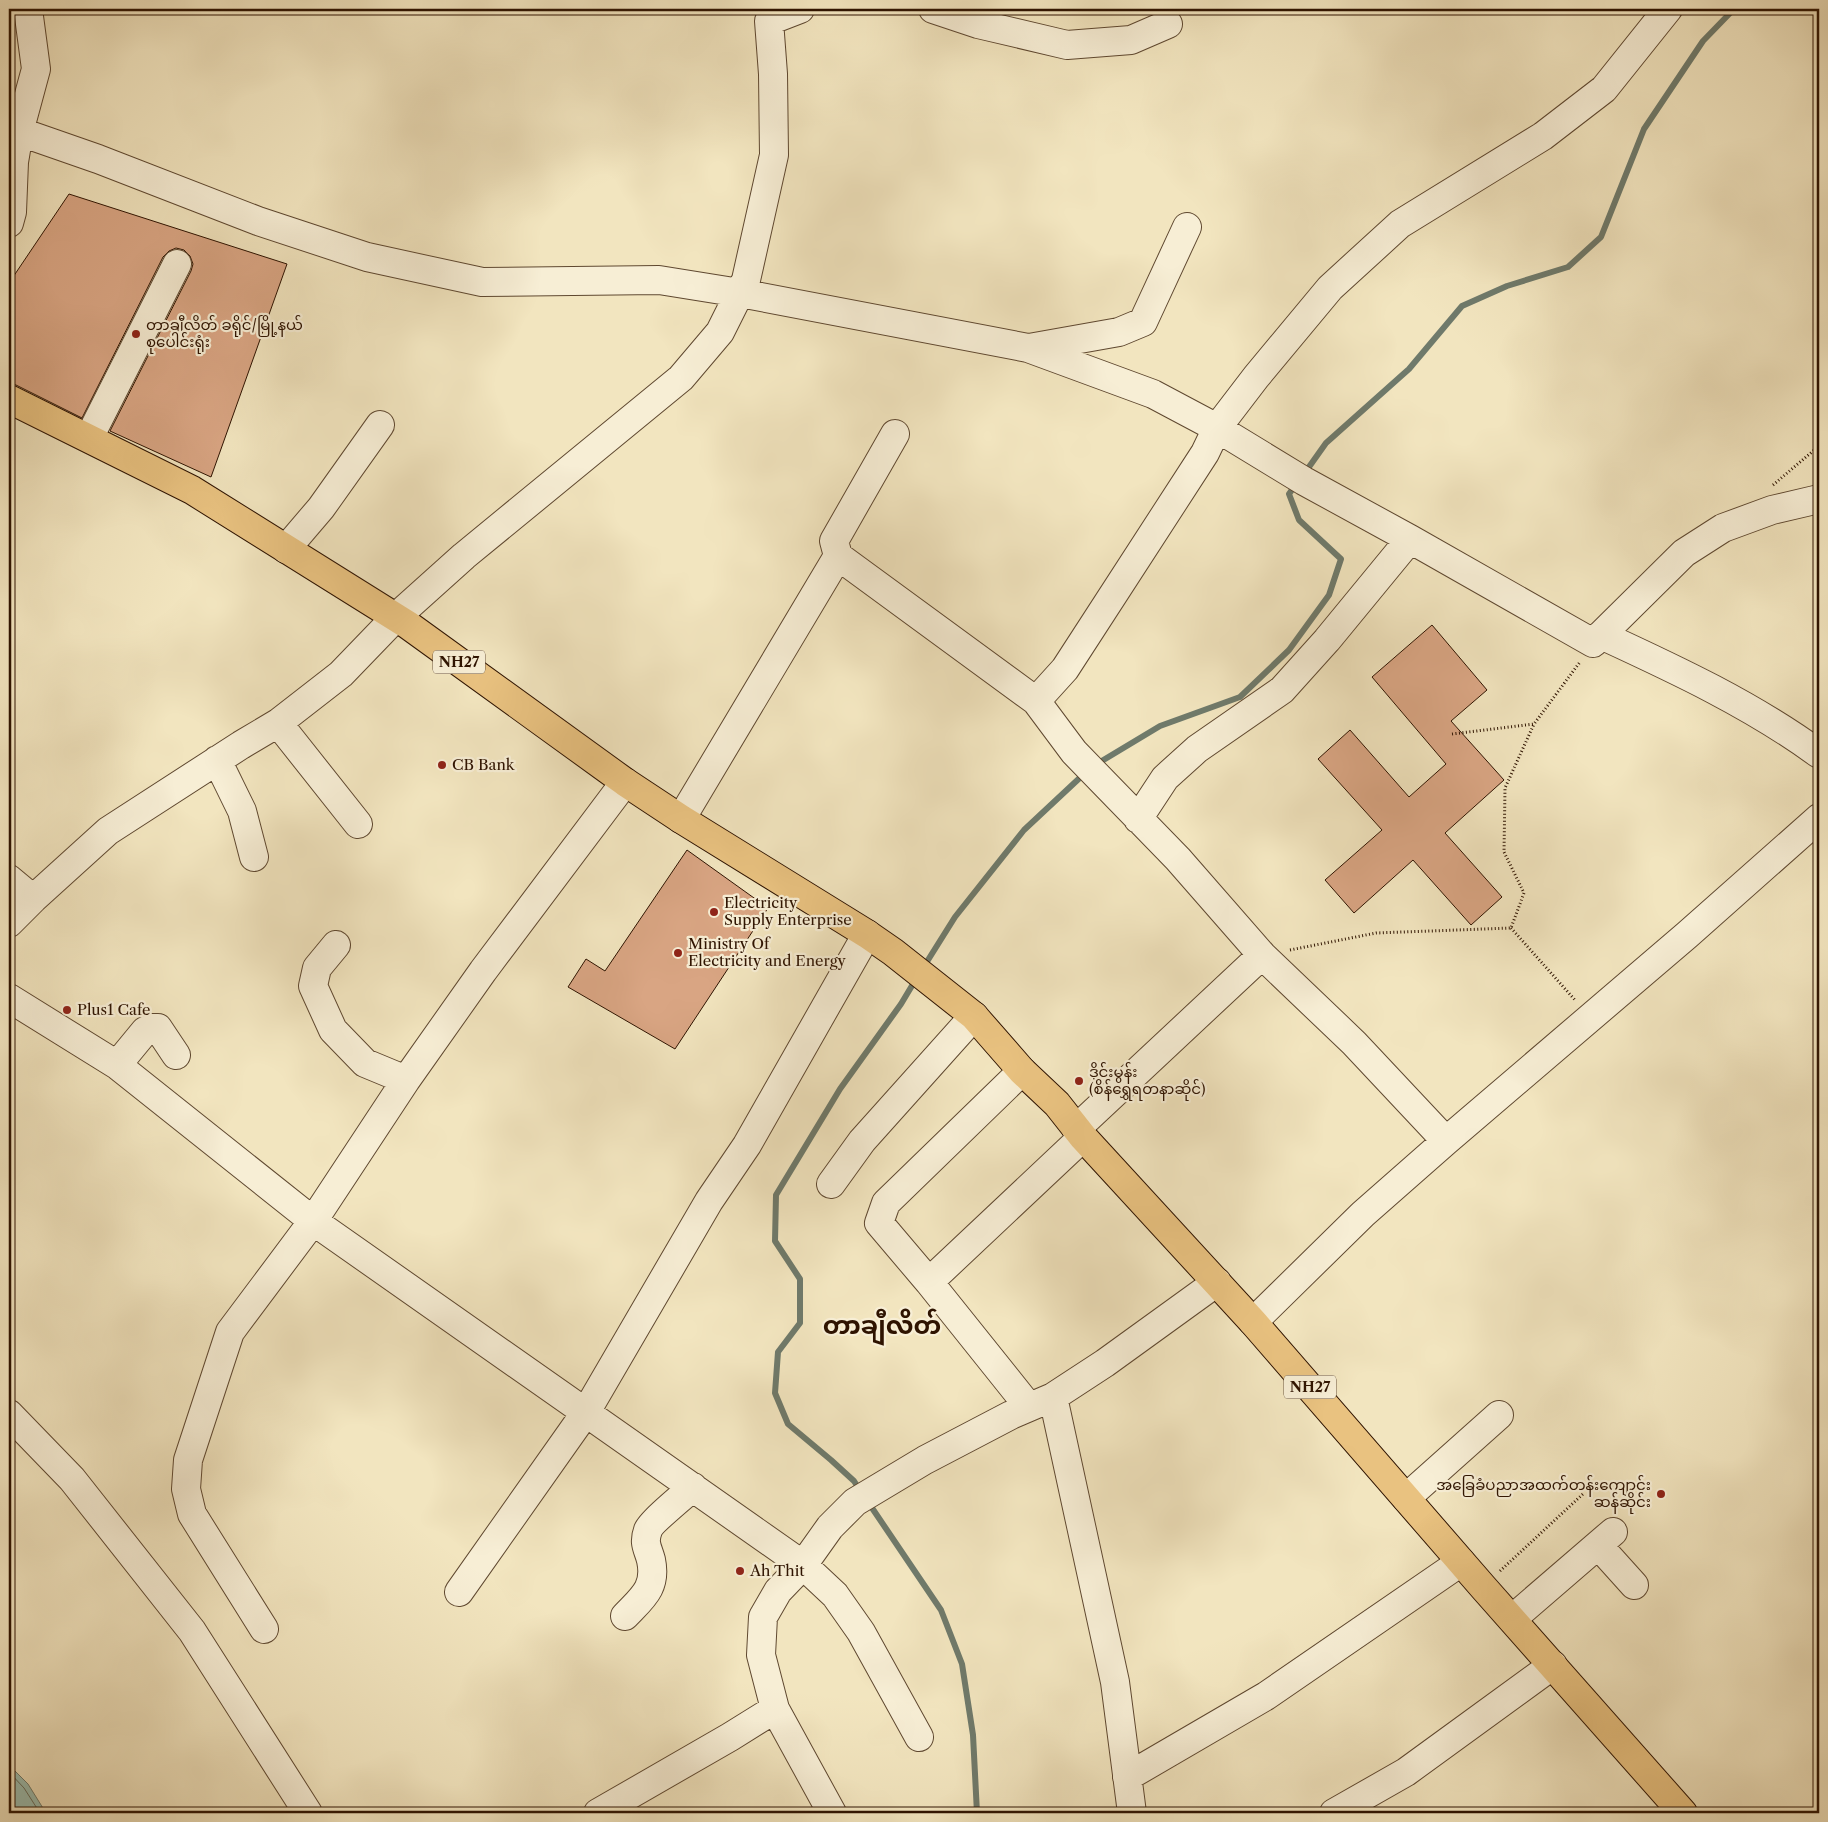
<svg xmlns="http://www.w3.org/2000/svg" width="1828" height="1822" viewBox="0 0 1828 1822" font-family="'Libre Caslon Text','Noto Sans Myanmar',serif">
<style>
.water{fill:#9bbfb2;stroke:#6f7a6b}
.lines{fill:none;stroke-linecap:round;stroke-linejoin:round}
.shore{stroke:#646959;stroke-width:1}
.stream{stroke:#6f7a6b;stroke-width:6}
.building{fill:#d9a583;stroke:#2e1300}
.minor-casing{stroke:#5f4830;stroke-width:30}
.major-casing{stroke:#2e1300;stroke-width:30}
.path{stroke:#2e1300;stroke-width:3;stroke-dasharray:1 2.5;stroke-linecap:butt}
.minor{stroke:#f7eed5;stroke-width:28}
.major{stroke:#e9c280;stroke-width:28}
.poi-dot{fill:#8f2418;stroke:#f7eed5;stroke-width:2}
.labels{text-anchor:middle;stroke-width:4.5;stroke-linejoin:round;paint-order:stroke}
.shield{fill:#f7eed5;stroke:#6a5540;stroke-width:1}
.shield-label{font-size:14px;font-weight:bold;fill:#2e1300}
.poi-label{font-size:15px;fill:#2e1300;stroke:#f7eed5;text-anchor:start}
.town-label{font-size:25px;font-weight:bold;fill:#2e1300;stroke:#f7eed5}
</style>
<rect width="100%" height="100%" fill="#f2e5bf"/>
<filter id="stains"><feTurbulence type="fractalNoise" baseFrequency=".004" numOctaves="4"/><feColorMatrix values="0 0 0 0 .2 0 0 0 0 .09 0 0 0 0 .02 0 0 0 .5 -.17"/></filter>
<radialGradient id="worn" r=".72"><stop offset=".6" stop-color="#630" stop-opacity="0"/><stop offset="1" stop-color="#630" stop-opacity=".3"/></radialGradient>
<!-- water -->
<path class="water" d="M9 1765 28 1784 46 1813H9Z"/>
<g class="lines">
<!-- shore -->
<path class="shore" d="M9 1772 24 1788 40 1813"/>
<!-- stream -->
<path class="stream" d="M1304 474 1326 443 1409 369 1462 306 1507 286 1568 267 1601 237 1644 129 1703 41 1734 9
M1095 765 1160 726 1240 697 1289 650 1329 595 1341 559 1299 520 1289 494 1296 484
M923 968 955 917 1024 830 1085 773
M861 1492 854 1481 831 1460 788 1424 775 1393 778 1352 800 1323V1279L775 1241 776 1195 840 1089 901 1004 916 979
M868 1502 941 1610 962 1664 973 1735 977 1813"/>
</g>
<!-- building -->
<path class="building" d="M69 194 287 264 211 477 110 431 191 271 193 264 190 256 184 250 176 248 169 251 163 257 82 418 16 385 9 383V283Z
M1432 625 1487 690 1451 721 1504 780 1445 833 1502 897 1471 925 1413 860 1354 913 1325 880 1382 830 1318 759 1350 730 1409 797 1446 764 1372 677Z
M687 850 768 908 675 1049 568 987 586 959 605 971Z"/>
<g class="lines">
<!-- minor casing -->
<g class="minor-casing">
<path id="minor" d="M933 9 978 24 1067 45 1131 40 1168 24
M9 128 98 159 258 221 367 257 482 282 659 280 740 293 1028 348 1153 394 1217 428 1256 377 1330 288 1400 224 1543 136 1604 89 1668 9
M9 223 12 212 14 162 19 132 36 69 28 9
M1029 348 1119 332 1143 322 1187 227
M895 434 834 541 838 556 1036 701 1074 752 1178 859 1262 955 1354 1043 1446 1141
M89 438 177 264
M286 549 321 508 380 425
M1601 635C1677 670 1752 705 1819 754
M1036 701 1065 669 1205 453 1217 428 1304 481 1410 539 1593 643 1684 553 1723 528 1772 510 1819 499
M278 723 358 824
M217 760 242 811 254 857
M681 819 838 556
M1138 819 1165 778 1197 749 1282 690 1327 640 1410 539
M9 879 33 899
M9 923 33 899 108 831 241 745 278 723 341 674 395 618 464 556 681 378 720 332 746 280 774 155 773 74 769 21 800 9
M336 945 317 968 313 986 333 1030 365 1063 406 1080
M9 998 117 1065 313 1221 803 1565 835 1595 861 1632 919 1737
M117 1065 145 1031 151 1028H158L176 1055
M1022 1071 886 1203 879 1223 929 1282 1029 1407
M1076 1129 1262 955
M831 1184 862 1141 974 1016
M929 1282 1083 1137
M1253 1322 1363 1214 1446 1141 1687 935 1819 818
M1053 1397 1115 1682 1132 1813
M9 1414 72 1479 192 1631 308 1813
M1406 1498 1499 1415
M1598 1545 1634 1585
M459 1592 586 1412 709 1201 747 1145 867 934
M625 1616C642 1598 657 1588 651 1560 648 1548 643 1544 648 1530 651 1522 684 1495 693 1487
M1512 1619 1613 1532
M264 1629 192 1514 186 1489 188 1460 230 1332 313 1221 406 1080 483 971 625 782
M775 1709 832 1813
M1127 1777 1266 1696 1461 1562
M598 1813 730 1737 775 1709 761 1655 763 1617 778 1591 803 1565 830 1527 855 1502 925 1460 1011 1415 1053 1397 1105 1363 1217 1282
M1334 1813 1406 1772 1553 1665"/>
</g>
<!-- major casing -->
<g class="major-casing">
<path id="major" d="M9 399 192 490 408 625 625 782 681 819 867 934 893 952 974 1016 1022 1071 1057 1104 1083 1137 1253 1322 1483 1587 1683 1813"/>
</g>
<!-- path -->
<path class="path" d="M1773 485 1819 446
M1452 734 1534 724 1580 662
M1511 928 1575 1000
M1290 950 1376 933 1511 928 1524 893 1504 852 1505 788 1534 724
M1500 1571 1584 1493"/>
<!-- minor -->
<use href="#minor" class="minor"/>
<!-- major -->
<use href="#major" class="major"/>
</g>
<!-- markers -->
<g class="poi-dot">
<circle cx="136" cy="334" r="5"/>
<circle cx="442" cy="765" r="5"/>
<circle cx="714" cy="912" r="5"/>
<circle cx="678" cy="953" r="5"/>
<circle cx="67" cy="1010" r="5"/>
<circle cx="1079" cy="1081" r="5"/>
<circle cx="1661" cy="1494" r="5"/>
<circle cx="740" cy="1571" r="5"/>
</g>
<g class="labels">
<!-- shield labels -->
<g class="shield">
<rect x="433" y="650.5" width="52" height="23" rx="4"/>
<rect x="1284" y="1375.5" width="52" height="23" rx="4"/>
</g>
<g class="shield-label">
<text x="459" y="667">NH27</text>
<text x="1310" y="1392">NH27</text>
</g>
<!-- poi labels -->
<g class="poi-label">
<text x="146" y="330">တာချီလိတ် ခရိုင်/မြို့နယ်<tspan x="146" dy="17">စုပေါင်းရုံး</tspan></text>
<text x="452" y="770">CB Bank</text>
<text x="724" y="908">Electricity<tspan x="724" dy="17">Supply Enterprise</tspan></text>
<text x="688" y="949">Ministry Of<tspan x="688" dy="17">Electricity and Energy</tspan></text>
<text x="77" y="1015">Plus1 Cafe</text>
<text x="1089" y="1077">ဒိုင်းမွန်း<tspan x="1089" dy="17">(စိန်ရွှေရတနာဆိုင်)</tspan></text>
<text x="1651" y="1490" text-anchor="end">အခြေခံပညာအထက်တန်းကျောင်း<tspan x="1651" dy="17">ဆန်ဆိုင်း</tspan></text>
<text x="750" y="1576">Ah Thit</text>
</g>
<!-- town labels -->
<g class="town-label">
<text x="882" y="1334">တာချီလိတ်</text>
</g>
</g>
<!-- margin -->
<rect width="1828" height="1822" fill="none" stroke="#f2e5bf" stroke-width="30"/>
<rect x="10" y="10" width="1808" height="1802" fill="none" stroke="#2e1300" stroke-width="2.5"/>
<rect x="15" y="15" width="1798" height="1792" fill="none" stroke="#2e1300"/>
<rect width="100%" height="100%" filter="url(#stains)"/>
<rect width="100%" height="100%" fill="url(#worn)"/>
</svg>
